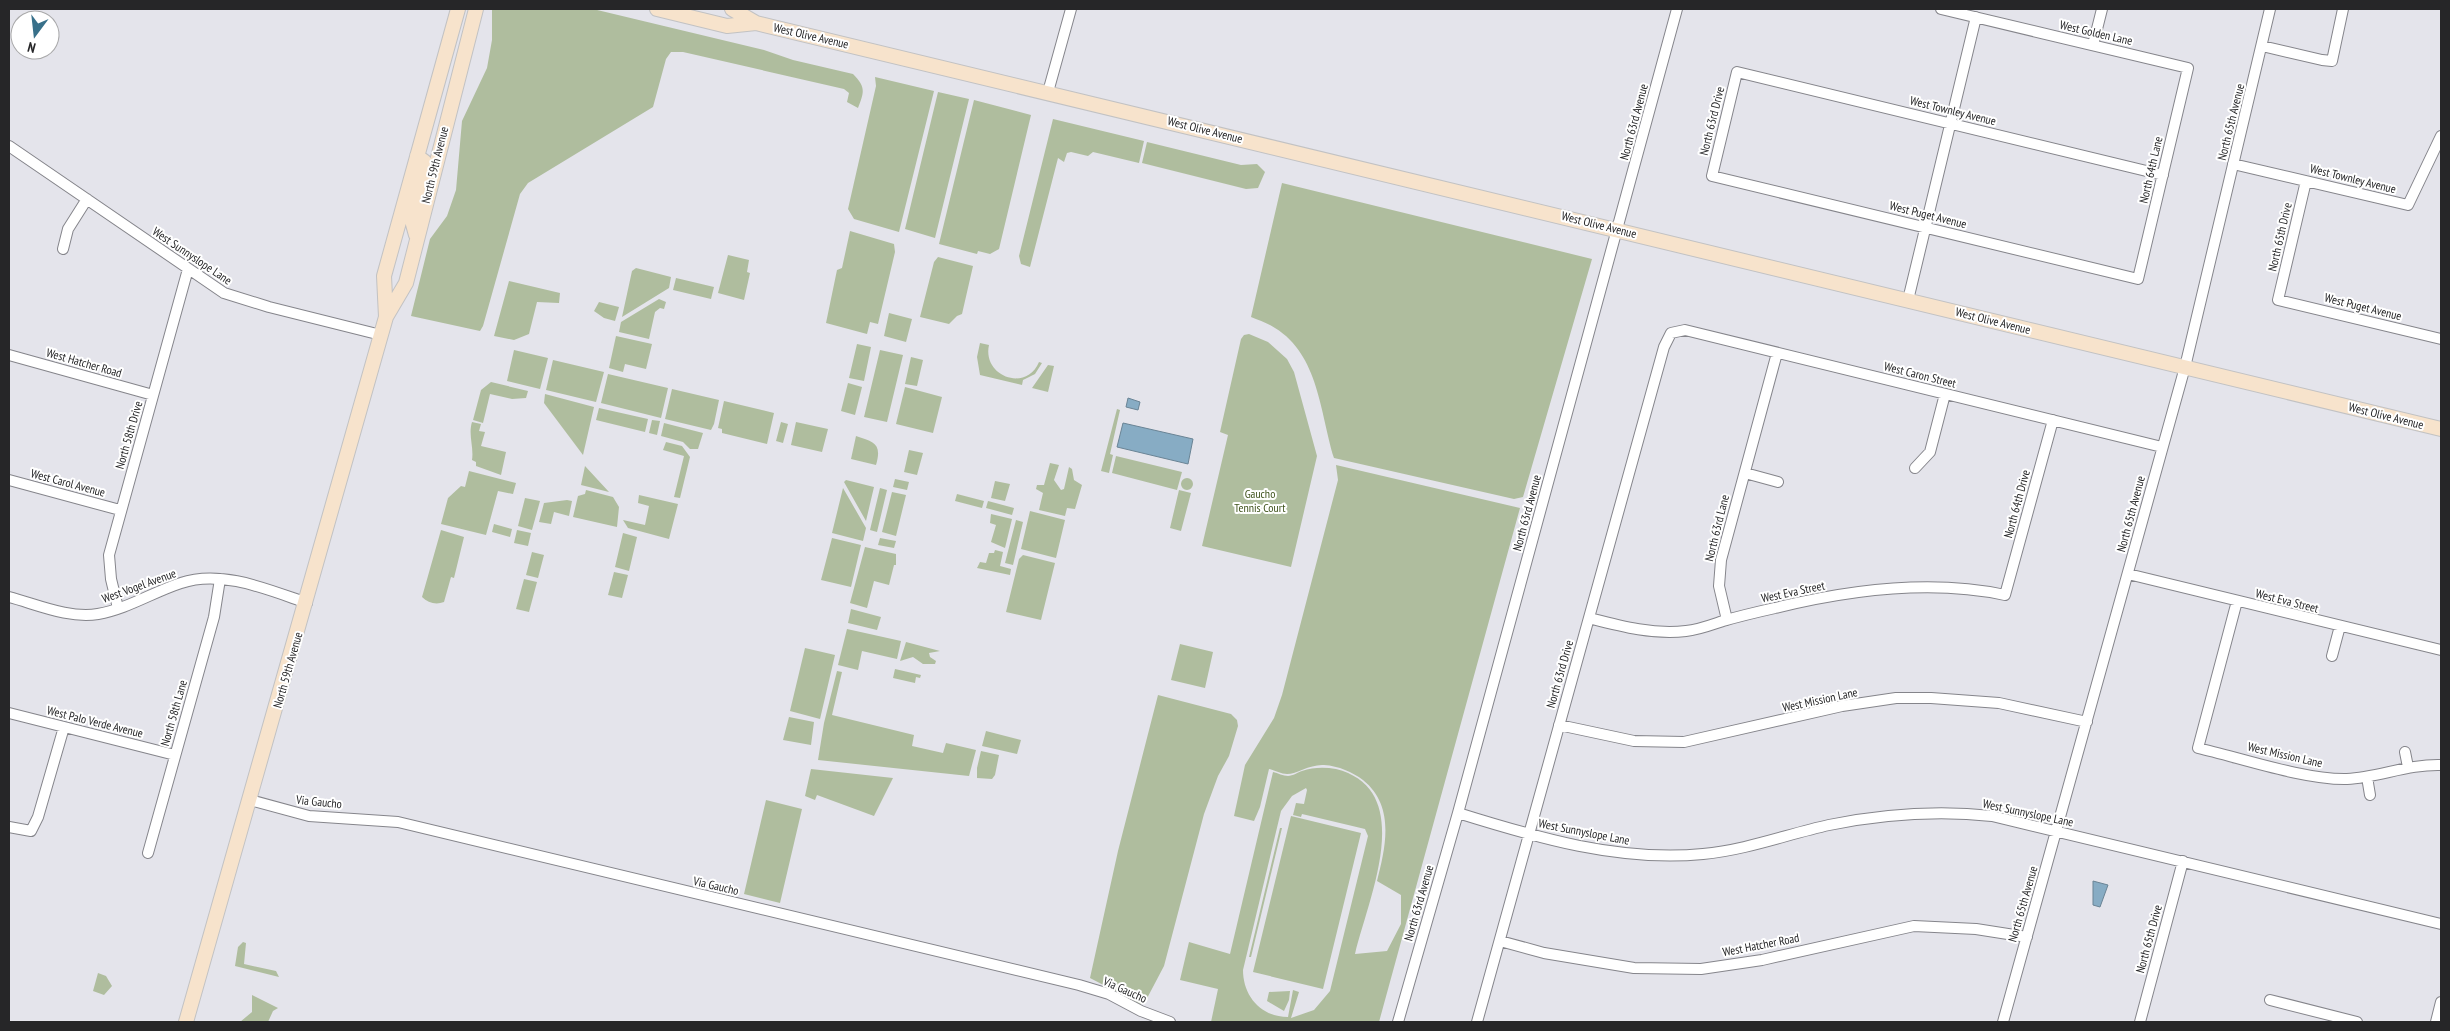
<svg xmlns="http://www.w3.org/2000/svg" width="2450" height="1031" viewBox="0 0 2450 1031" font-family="'PT Sans Narrow',sans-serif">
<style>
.green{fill:#afbd9e;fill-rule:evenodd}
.water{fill:#87acc4;stroke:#6a8495}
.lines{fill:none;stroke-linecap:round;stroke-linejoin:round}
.minor-casing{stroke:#85858b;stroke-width:12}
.major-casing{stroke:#c2c2c3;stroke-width:16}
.minor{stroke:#fff;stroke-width:10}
.major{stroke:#f7e3cc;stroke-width:14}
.labels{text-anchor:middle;stroke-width:4;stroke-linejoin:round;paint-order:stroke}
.street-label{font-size:12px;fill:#262628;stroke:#fff}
.park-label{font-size:12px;fill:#3e521b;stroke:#fff}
</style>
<rect width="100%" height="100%" fill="#e4e4eb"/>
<!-- green -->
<path class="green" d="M492 9H593L764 50 793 60 853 74C865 86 865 91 858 108L847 102 849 93 844 89 683 52H671L666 59 653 107 528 183 520 194 483 326 480 331 411 316 430 239 447 216 456 190 462 121 487 68 492 40Z
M875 77 934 91 899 232 854 219 848 209 876 86Z
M938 92 969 99 935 238 905 229Z
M974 100 1031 115 999 249 990 254 978 251 977 254 939 244Z
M1053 119 1144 141 1139 163 1093 152 1088 156 1071 152 1067 153 1064 162 1058 158 1030 267 1021 264 1019 256Z
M1147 142 1241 165 1257 164 1265 172 1258 188 1246 189 1142 163Z
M1282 183 1592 259 1523 497 1514 499 1334 458C1320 413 1319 355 1275 328 1268 323 1258 320 1251 317Z
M850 231 894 244 895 252 878 324 870 322 867 334 826 323 837 270 842 268Z
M728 255 749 260 747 272 750 273 744 300 718 293Z
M938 257 973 266 962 314 957 316 949 324 920 317 934 262Z
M636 268 671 277 669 288 622 317 632 271Z
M676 278 714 287 711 299 673 290Z
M509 281 560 293 559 303 537 302 529 334 514 340 494 336Z
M659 299 666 302 664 309 660 308 655 312 649 339 619 332 621 322Z
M599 302 619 307 615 321 604 318 594 311Z
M889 313 912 319 906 342 884 336Z
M1249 334 1268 342 1287 359 1294 372 1317 456 1291 567 1202 546 1228 435 1220 432 1241 339 1244 335Z
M616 336 652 344 646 369 625 364 623 372 609 368Z
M980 343 989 345C982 376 1026 393 1039 362L1042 363 1035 374 1023 380 1022 385 980 375 977 357Z
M857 344 871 347 864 381 849 378Z
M514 350 548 358 540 389 507 381Z
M880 350 903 355 887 422 864 417Z
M911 357 923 360 917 386 905 384Z
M553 360 604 372 596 402 546 390Z
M1048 365 1054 366 1048 392 1032 388Z
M608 374 668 388 661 418 601 403Z
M491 382 528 391 526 398 512 399 490 394 483 423 473 420 481 390Z
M848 383 862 387 855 415 841 411Z
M905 387 942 397 933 433 896 424Z
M672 389 719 400 714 424 711 430 665 419Z
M545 394 594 407 583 455 544 403Z
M724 401 774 413 767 444 722 433V429L718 428Z
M599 408 648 419 645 432 596 420Z
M1117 409 1120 410 1110 454 1113 455 1109 473 1101 471Z
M652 420 660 421 657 435 649 433Z
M472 422 481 424 479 431 485 432 481 446 506 452 501 475 476 466V462L472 460C474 447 468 435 472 422Z
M781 422 788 424 783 443 776 441Z
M796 422 828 429 822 452 791 445Z
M664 423 703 433 698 449H690L683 442 661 436Z
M856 436C875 442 882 444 876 465L851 459Z
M666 442 682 446 690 457 680 498 674 497 684 456 663 450Z
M909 450 923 453 917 475 904 472Z
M1116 456 1182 472 1177 490 1112 473Z
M1050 463 1059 465 1054 480 1061 490 1064 489 1069 467 1072 469 1074 480 1082 485 1075 509 1067 508 1065 516 1039 510 1043 493 1036 489 1037 485H1044Z
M1336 465 1520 508 1379 1022H1211L1218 989 1180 980 1189 942 1230 954 1273 772C1278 773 1283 776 1288 776 1293 776 1298 772 1302 771 1313 767 1325 767 1336 769 1419 790 1367 901 1355 954L1387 951 1401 924V895L1377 881C1386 846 1395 806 1363 780 1352 772 1339 766 1324 765 1310 764 1297 774 1287 774 1281 774 1274 770 1269 769L1260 807 1254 821 1234 816 1245 765 1274 718 1282 695 1338 480ZM1306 788 1307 790 1304 804 1296 803 1293 815 1301 817 1302 814 1365 829 1368 836 1330 991 1314 1010 1291 1018 1299 992 1293 990 1288 1017C1261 1017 1243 996 1243 970L1281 811 1292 796Z
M585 466 609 492 581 485Z
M469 471 516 483 513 494 498 491 486 535 441 524 448 498 461 486 465 487Z
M1181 484a6 6 0 1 1 12 0a6 6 0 1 1-12 0Z
M895 479 909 482 907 490 893 487Z
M846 480 874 487 866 521 844 482Z
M995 481 1010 484 1005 501 991 498Z
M843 488 866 528 863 541 832 533Z
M880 488 887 490 877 532 870 530Z
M586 490 613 497 619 507 617 527 573 517 578 496 585 494Z
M1179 490 1191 493 1181 531 1170 528Z
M892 492 906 495 896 536 882 532Z
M957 494 984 501 982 508 955 501Z
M639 495 678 504 669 539 628 528 623 520 645 525 649 506 638 503Z
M525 498 540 501 532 530 518 526Z
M567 500 572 501 569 516 554 512 551 524 539 522 544 503Z
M988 501 1014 508 1012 515 986 508Z
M1030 511 1065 520 1056 558 1021 549Z
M991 514 1012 519 1005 548 991 542 996 525 990 523Z
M1016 520 1023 522 1013 565 1005 563Z
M494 524 512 529 510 537 492 532Z
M441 530 464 537 454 578 451 577 444 602C436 605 428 603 422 597Z
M517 530 531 533 528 546 514 543Z
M623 533 637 537 629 571 615 567Z
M832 538 861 545 851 587 821 580Z
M880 538 896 541 894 548 878 545Z
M865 547 896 554V565H894L889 585 874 581 867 608 850 603Z
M995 550 1003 552 1000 566 1011 569 1010 575 977 568 980 562 986 563 989 553H994Z
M532 552 544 555 538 578 526 575Z
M1023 555 1055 563 1041 620 1006 612 1019 559Z
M614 572 628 575 622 598 608 595Z
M524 579 537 582 529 612 516 609Z
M851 609 881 617 877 630 848 623Z
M847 629 901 641 897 659 862 651 858 670 838 665Z
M906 642 940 651 929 653 930 657 936 661 935 664H923L913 657 900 661Z
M1180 644 1213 652 1205 688 1171 680Z
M805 648 835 655 820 719 790 711Z
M895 669 921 675 920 678 916 677 915 683 893 678Z
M837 671 842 672 832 715 914 735 912 746 943 753 946 743 976 750 969 776 818 760 824 723Z
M1158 695 1231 714 1237 720 1238 726 1229 756 1218 776 1204 814 1164 966 1144 1004H1140L1090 978 1118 851Z
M789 717 814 722 811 745 783 740Z
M986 731 1021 740 1017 754 982 746Z
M981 751 999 755 995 775 992 779 977 778V768Z
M811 769 893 778 874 816 817 795 815 800 805 796Z
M766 800 802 809 780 903 744 894Z
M1291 816 1361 833 1323 989 1253 972Z
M1280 828H1282L1251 957H1249Z
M243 942 246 943 244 964 276 971 279 977 235 966 238 947Z
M98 973 106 976 112 986 104 995 93 991Z
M1290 991 1289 1000 1284 1011 1267 1001 1269 992Z
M252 995 278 1008 273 1011 268 1022H240L252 1012Z"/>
<!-- water -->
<path class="water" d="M1128 398 1140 402 1138 410 1126 407Z
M1123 423 1193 439 1188 464 1117 447Z
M2093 881 2108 885 2100 907 2093 905Z"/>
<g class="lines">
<!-- minor casing -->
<g class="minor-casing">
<path id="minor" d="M1941 9 2188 68 2138 279 1712 176 1737 72 2163 175
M2093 45 2102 9
M2262 46 2322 60 2332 61 2343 9
M1048 92 1071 9
M9 146 224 293 269 307 381 335
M2233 164 2408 205 2441 136
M2306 181 2278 300 2441 339
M63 249 68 229 87 199
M1908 300 1976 17
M9 355 153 395
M1915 468 1930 452 1945 394
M1745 473 1778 482
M9 480 120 510
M2128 574 2441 650
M9 597C36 604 69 619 98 614 127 609 153 592 181 583 221 569 269 590 307 603
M2237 601 2198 748C2241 758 2305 780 2347 779 2379 777 2409 764 2441 765
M118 608 111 579 109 555 188 269
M1589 618C1620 626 1653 635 1686 631 1698 630 1711 625 1723 621 1740 616 1757 612 1775 608 1848 590 1931 579 2005 595L2053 420
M1727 620 1719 586 1721 560 1777 353
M2332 656 2340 626
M9 713 175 755
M1559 725 1634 741 1684 742 1842 706 1896 698H1931L1999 703 2087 722
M2405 752 2408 767
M2367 777 2370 795
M250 800 309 816 398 822 1079 985 1109 994 1141 1011 1170 1022
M1458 813C1538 838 1619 862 1703 854 1746 850 1788 834 1829 825 1884 814 1936 810 1992 816L2441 924
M9 827 31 831 38 817 64 727
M148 853 214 617 220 579
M1500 941 1544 953 1634 968 1701 969 1762 960 1914 926 1976 929 2027 937
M2270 1000 2357 1022
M1398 1022 1458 813 1677 9
M1477 1022 1664 347 1671 333 1685 330 2162 447
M2003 1022 2185 367 2270 9
M2140 1022 2183 861
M2436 1022 2441 1002"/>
</g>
<!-- major casing -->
<g class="major-casing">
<path id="major" d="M657 9 727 26 756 23
M732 9 756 23 2441 429
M416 235 411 217 425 162 417 156
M386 317 384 276 458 9
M186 1022 386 317 406 283 476 9"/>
</g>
<!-- minor -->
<use href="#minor" class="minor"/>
<!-- major -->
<use href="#major" class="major"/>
</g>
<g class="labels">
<!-- street labels -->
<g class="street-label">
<text transform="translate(2096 33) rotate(13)" y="4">West Golden Lane</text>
<text transform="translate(811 36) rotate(13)" y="4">West Olive Avenue</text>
<text transform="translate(1953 111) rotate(14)" y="4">West Townley Avenue</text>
<text transform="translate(1712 121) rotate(-76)" y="4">North 63rd Drive</text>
<text transform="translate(1634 122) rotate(-75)" y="4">North 63rd Avenue</text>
<text transform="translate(2231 122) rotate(-76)" y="4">North 65th Avenue</text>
<text transform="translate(1205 130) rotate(14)" y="4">West Olive Avenue</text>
<text transform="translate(435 165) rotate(-76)" y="4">North 59th Avenue</text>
<text transform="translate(2151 170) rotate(-77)" y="4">North 64th Lane</text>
<text transform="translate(2353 179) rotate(14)" y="4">West Townley Avenue</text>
<text transform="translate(1928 215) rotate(14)" y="4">West Puget Avenue</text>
<text transform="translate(1599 225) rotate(14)" y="4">West Olive Avenue</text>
<text transform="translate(2280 237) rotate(-77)" y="4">North 65th Drive</text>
<text transform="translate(192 256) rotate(34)" y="4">West Sunnyslope Lane</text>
<text transform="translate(2363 307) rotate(14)" y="4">West Puget Avenue</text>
<text transform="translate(1993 321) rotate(14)" y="4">West Olive Avenue</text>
<text transform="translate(84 363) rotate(16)" y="4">West Hatcher Road</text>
<text transform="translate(1920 375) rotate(14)" y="4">West Caron Street</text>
<text transform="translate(2386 416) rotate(14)" y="4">West Olive Avenue</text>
<text transform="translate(129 435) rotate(-74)" y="4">North 58th Drive</text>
<text transform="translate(68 483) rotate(15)" y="4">West Carol Avenue</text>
<text transform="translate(2017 504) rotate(-75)" y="4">North 64th Drive</text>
<text transform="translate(1527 513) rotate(-75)" y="4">North 63rd Avenue</text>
<text transform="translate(2131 514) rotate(-75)" y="4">North 65th Avenue</text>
<text transform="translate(1717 528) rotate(-76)" y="4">North 63rd Lane</text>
<text transform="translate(139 586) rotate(-20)" y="4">West Vogel Avenue</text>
<text transform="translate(1793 592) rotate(-12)" y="4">West Eva Street</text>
<text transform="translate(2287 601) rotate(14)" y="4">West Eva Street</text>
<text transform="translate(288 670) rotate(-74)" y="4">North 59th Avenue</text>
<text transform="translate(1560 674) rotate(-74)" y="4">North 63rd Drive</text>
<text transform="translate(1820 700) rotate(-12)" y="4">West Mission Lane</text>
<text transform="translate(174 713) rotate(-74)" y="4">North 58th Lane</text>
<text transform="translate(95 722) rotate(14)" y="4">West Palo Verde Avenue</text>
<text transform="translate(2285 755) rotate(13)" y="4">West Mission Lane</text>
<text transform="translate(319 802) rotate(6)" y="4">Via Gaucho</text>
<text transform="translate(2028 813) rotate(12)" y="4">West Sunnyslope Lane</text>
<text transform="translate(1584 832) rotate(11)" y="4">West Sunnyslope Lane</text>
<text transform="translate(716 886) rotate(13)" y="4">Via Gaucho</text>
<text transform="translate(1419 903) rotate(-74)" y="4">North 63rd Avenue</text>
<text transform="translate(2023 904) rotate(-74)" y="4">North 65th Avenue</text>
<text transform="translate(2149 939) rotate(-75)" y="4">North 65th Drive</text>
<text transform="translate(1761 945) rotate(-11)" y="4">West Hatcher Road</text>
<text transform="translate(1125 990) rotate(24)" y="4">Via Gaucho</text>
</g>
<!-- park labels -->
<g class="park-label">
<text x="1260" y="498">Gaucho<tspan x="1260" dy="14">Tennis Court</tspan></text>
</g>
</g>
<!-- border -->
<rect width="2450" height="1031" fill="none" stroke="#262628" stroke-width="20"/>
<!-- north arrow -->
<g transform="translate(35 35) rotate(195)"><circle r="24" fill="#ffffff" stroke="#a8a8a9"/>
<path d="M0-4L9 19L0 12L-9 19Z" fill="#38708a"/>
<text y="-8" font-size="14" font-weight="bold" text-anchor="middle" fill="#262628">N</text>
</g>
</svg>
